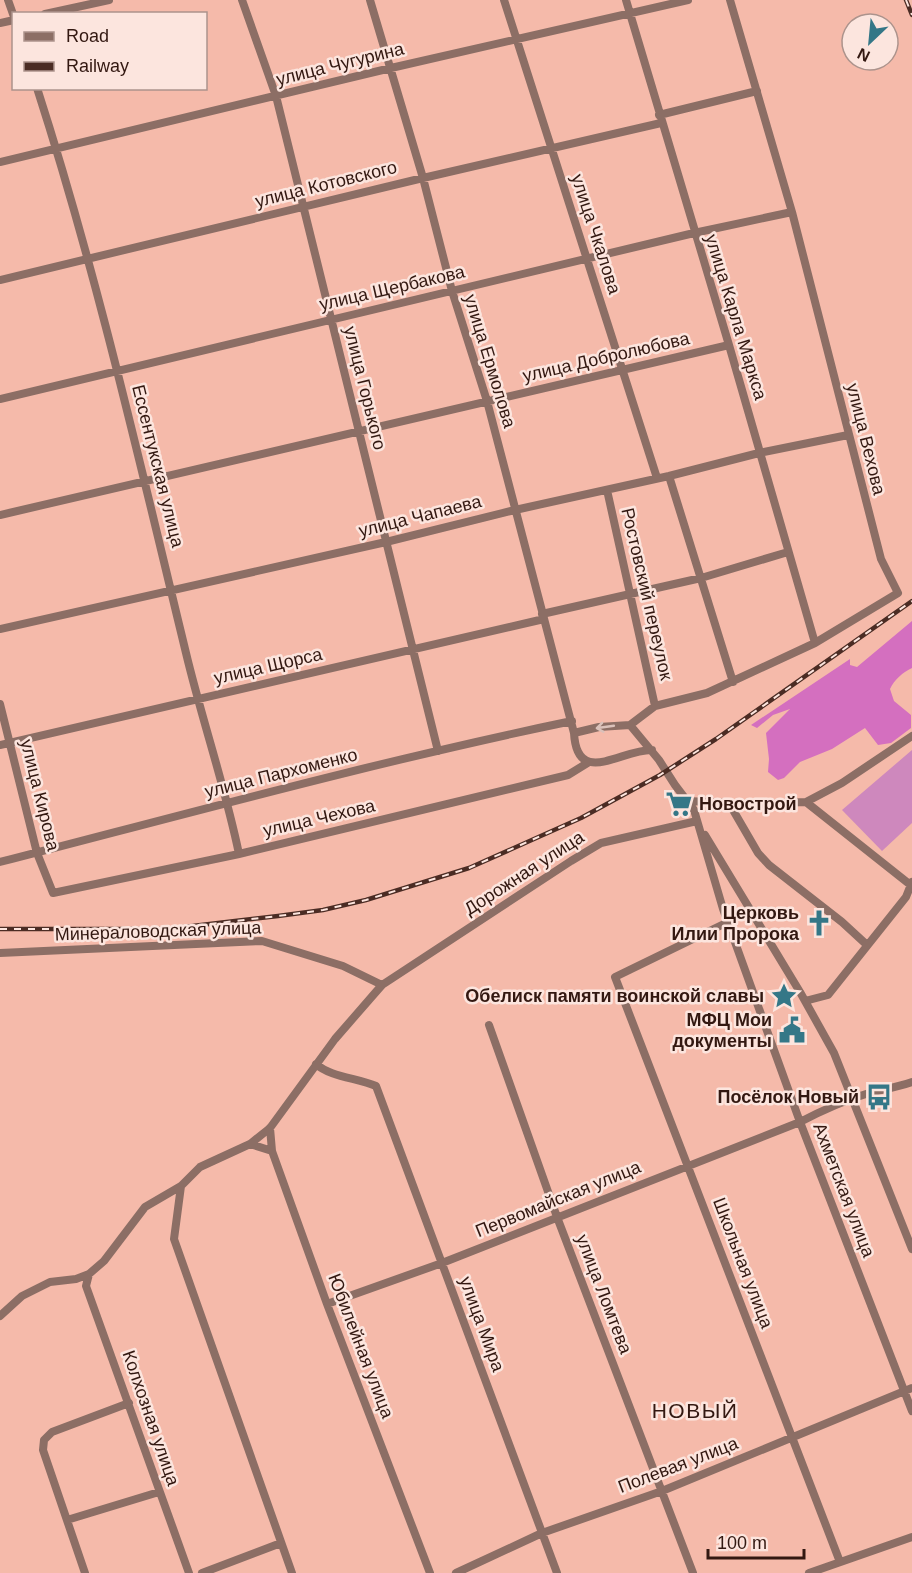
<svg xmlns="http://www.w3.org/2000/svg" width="912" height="1573" viewBox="0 0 912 1573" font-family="Arial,sans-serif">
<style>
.green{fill:#ce88bd}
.forest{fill:#d46fbf}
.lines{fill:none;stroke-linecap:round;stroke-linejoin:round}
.minor{stroke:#8c6e65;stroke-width:8}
.rail-casing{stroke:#4b2c24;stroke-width:4.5}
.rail{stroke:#fce5de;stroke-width:2;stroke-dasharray:7;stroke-linecap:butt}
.oneway{stroke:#dac1ba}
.labels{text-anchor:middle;stroke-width:5;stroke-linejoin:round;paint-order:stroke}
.street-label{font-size:18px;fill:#331811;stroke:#fce5de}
.poi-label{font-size:18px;font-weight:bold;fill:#331811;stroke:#fce5de;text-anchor:end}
.quarter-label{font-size:21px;letter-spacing:1.5px;fill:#331811;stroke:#fce5de}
</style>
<rect width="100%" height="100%" fill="#f5baaa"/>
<!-- green -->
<path class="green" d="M912 750V823L882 851 842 810Z"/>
<!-- forest -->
<path class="forest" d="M912 621V668C903 672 894 680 890 689L894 701 911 715V728L891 743 878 745 865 728 832 749 800 762 784 778 778 780 768 772 769 759 766 733 790 709 773 715 757 728 751 725 850 659V665L857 667Z"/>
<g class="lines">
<!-- minor -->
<path class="minor" d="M8 0 14 17
M242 0 276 96 438 751
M370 0 423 178 452 291 487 401 574 733
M504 0 657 478
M626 0 729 345 815 643
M45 14 109 0
M0 23 14 20
M37 88C97 274 140 464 186 653 202 720 225 786 239 854
M659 115 757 91
M0 162 391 68 688 0
M0 280 423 178 661 123
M0 399 694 233 792 212
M669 476 733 682
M607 490 655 706
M0 515 729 345
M542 614 701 578 788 552
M0 629 386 542 515 510 669 476 759 453 848 435
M0 704 37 853 53 893 239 854 568 775 589 762
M630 725 655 706 707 693 815 643 898 593 881 559 792 212 730 0
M0 745 544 619
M652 750C622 749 577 788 574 733L599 727 630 725 659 760 675 785 694 810 723 909 800 1122 912 1411
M687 801 756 804 806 802 912 886
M806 802 842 783 912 736
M733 803V810L758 853 769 865 842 922 867 945
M705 835 800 992 834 1053 912 1249
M0 862C190 813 379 761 572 721
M728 922 615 977 840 1562
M0 953 262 941 343 966 382 985
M805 1001 828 995 906 897 912 882
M489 1025 557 1217 693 1573
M316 1064C330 1077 358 1078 376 1086L557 1573
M270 1128 272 1151 327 1304 430 1573
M250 1144 272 1151
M181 1186 174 1239 292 1573
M89 1274 86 1286 189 1573
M327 1304 442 1263 800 1122C821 1111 843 1101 866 1094 881 1090 897 1087 912 1082
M0 1316 22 1296 50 1282 76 1279 89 1274 104 1261 145 1207 181 1186 200 1167 250 1144 270 1128 335 1039 382 985 571 861 601 843 697 821
M67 1520 159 1492
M85 1573 43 1450 44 1440 52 1432 129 1403
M202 1573 281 1543
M456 1573 542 1533 662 1491 912 1388
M809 1573 912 1537"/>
<!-- rail casing -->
<g class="rail-casing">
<path id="rail" d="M906 0 912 15
M0 929H167L278 916 323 910 366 900 469 868 581 818 660 775 716 739 912 601"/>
</g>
<!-- rail -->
<use href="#rail" class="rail"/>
</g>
<!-- one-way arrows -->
<defs><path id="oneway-shaft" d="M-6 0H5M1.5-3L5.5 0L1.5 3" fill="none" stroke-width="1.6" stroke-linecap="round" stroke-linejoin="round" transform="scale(1.5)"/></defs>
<use class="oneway" href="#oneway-shaft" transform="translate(605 727) rotate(172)"/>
<!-- icons -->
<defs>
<g id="supermarket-bare" transform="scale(2.07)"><path d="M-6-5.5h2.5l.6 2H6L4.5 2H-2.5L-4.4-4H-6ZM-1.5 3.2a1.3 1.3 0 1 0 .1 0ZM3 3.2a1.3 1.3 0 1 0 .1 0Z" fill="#347787" stroke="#fce5de" stroke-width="2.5" paint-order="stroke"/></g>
<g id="church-bare" transform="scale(2.07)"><path d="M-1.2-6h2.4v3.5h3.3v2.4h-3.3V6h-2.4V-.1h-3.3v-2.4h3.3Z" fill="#347787" stroke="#fce5de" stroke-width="2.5" paint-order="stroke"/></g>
<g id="sight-bare" transform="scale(2.07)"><path d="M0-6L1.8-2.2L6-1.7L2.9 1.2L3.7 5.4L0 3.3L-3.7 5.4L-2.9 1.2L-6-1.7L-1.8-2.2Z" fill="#347787" stroke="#fce5de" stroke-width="2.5" paint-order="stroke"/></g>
<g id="civic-bare" transform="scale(2.07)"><path d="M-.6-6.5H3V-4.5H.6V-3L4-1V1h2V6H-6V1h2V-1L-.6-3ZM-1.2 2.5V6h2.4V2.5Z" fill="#347787" stroke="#fce5de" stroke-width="2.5" paint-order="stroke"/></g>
<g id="bus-bare" transform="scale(2.07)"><path d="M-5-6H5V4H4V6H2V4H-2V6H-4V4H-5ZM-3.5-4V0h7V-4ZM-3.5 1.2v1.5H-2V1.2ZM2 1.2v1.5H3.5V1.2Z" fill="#347787" stroke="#fce5de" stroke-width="2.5" paint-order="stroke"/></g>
</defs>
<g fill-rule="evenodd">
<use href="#supermarket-bare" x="679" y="804"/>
<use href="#church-bare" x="819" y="923"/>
<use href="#sight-bare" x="784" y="996"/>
<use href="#civic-bare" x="792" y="1030"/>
<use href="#bus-bare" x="879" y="1097"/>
</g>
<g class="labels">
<!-- street labels -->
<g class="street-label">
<text transform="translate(340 64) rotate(-14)" y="6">улица Чугурина</text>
<text transform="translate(326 184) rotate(-14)" y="6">улица Котовского</text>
<text transform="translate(596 234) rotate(72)" y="6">улица Чкалова</text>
<text transform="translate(392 288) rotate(-13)" y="6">улица Щербакова</text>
<text transform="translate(736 317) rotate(73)" y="6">улица Карла Маркса</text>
<text transform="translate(606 357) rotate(-13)" y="6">улица Добролюбова</text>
<text transform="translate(490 361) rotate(73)" y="6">улица Ермолова</text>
<text transform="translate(365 388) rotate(76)" y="6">улица Горького</text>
<text transform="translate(866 439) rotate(76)" y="6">улица Вехова</text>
<text transform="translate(158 466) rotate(76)" y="6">Ессентукская улица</text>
<text transform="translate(420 516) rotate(-14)" y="6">улица Чапаева</text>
<text transform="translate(647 594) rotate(77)" y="6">Ростовский переулок</text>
<text transform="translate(268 666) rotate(-13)" y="6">улица Щорса</text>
<text transform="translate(281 773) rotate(-14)" y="6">улица Пархоменко</text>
<text transform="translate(40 795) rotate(76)" y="6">улица Кирова</text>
<text transform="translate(319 818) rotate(-13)" y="6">улица Чехова</text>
<text transform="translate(524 873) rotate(-33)" y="6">Дорожная улица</text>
<text transform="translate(158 931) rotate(-2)" y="6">Минераловодская улица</text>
<text transform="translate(844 1190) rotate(69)" y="6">Ахметская улица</text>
<text transform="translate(558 1199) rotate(-22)" y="6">Первомайская улица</text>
<text transform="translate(743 1263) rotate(69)" y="6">Школьная улица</text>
<text transform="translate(604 1294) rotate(69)" y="6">улица Ломтева</text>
<text transform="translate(482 1324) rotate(70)" y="6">улица Мира</text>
<text transform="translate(361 1346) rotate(69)" y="6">Юбилейная улица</text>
<text transform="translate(151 1418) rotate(71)" y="6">Колхозная улица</text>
<text transform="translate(678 1465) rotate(-21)" y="6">Полевая улица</text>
</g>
<!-- poi labels -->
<g class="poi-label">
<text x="699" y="810" text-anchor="start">Новострой</text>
<text x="799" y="919">Церковь<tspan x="799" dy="21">Илии Пророка</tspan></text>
<text x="764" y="1002">Обелиск памяти воинской славы</text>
<text x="772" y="1026">МФЦ Мои<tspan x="772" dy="21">документы</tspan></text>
<text x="859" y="1103">Посёлок Новый</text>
</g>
<!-- quarter labels -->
<g class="quarter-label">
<text x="695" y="1418">НОВЫЙ</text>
</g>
</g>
<!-- legend -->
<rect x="12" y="12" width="195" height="78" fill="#fce5de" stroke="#ac938c" stroke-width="1.5"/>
<rect x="24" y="32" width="30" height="9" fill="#8c6e65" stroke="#ac938c" stroke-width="1.5"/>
<text x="66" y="42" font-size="18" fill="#331811">Road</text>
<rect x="24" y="62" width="30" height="9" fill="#4b2c24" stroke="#ac938c" stroke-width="1.5"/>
<text x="66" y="72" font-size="18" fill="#331811">Railway</text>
<!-- north arrow -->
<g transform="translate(870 42) rotate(206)"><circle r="28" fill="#fce5de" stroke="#ac938c" stroke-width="1.5"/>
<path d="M0-4.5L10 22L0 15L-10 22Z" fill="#347787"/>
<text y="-9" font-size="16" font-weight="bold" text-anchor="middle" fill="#331811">N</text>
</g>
<!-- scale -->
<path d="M708 1549v9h96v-9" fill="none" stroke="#331811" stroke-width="3"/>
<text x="717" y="1549" font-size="18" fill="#331811" stroke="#fce5de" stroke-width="4.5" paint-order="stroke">100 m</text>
</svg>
